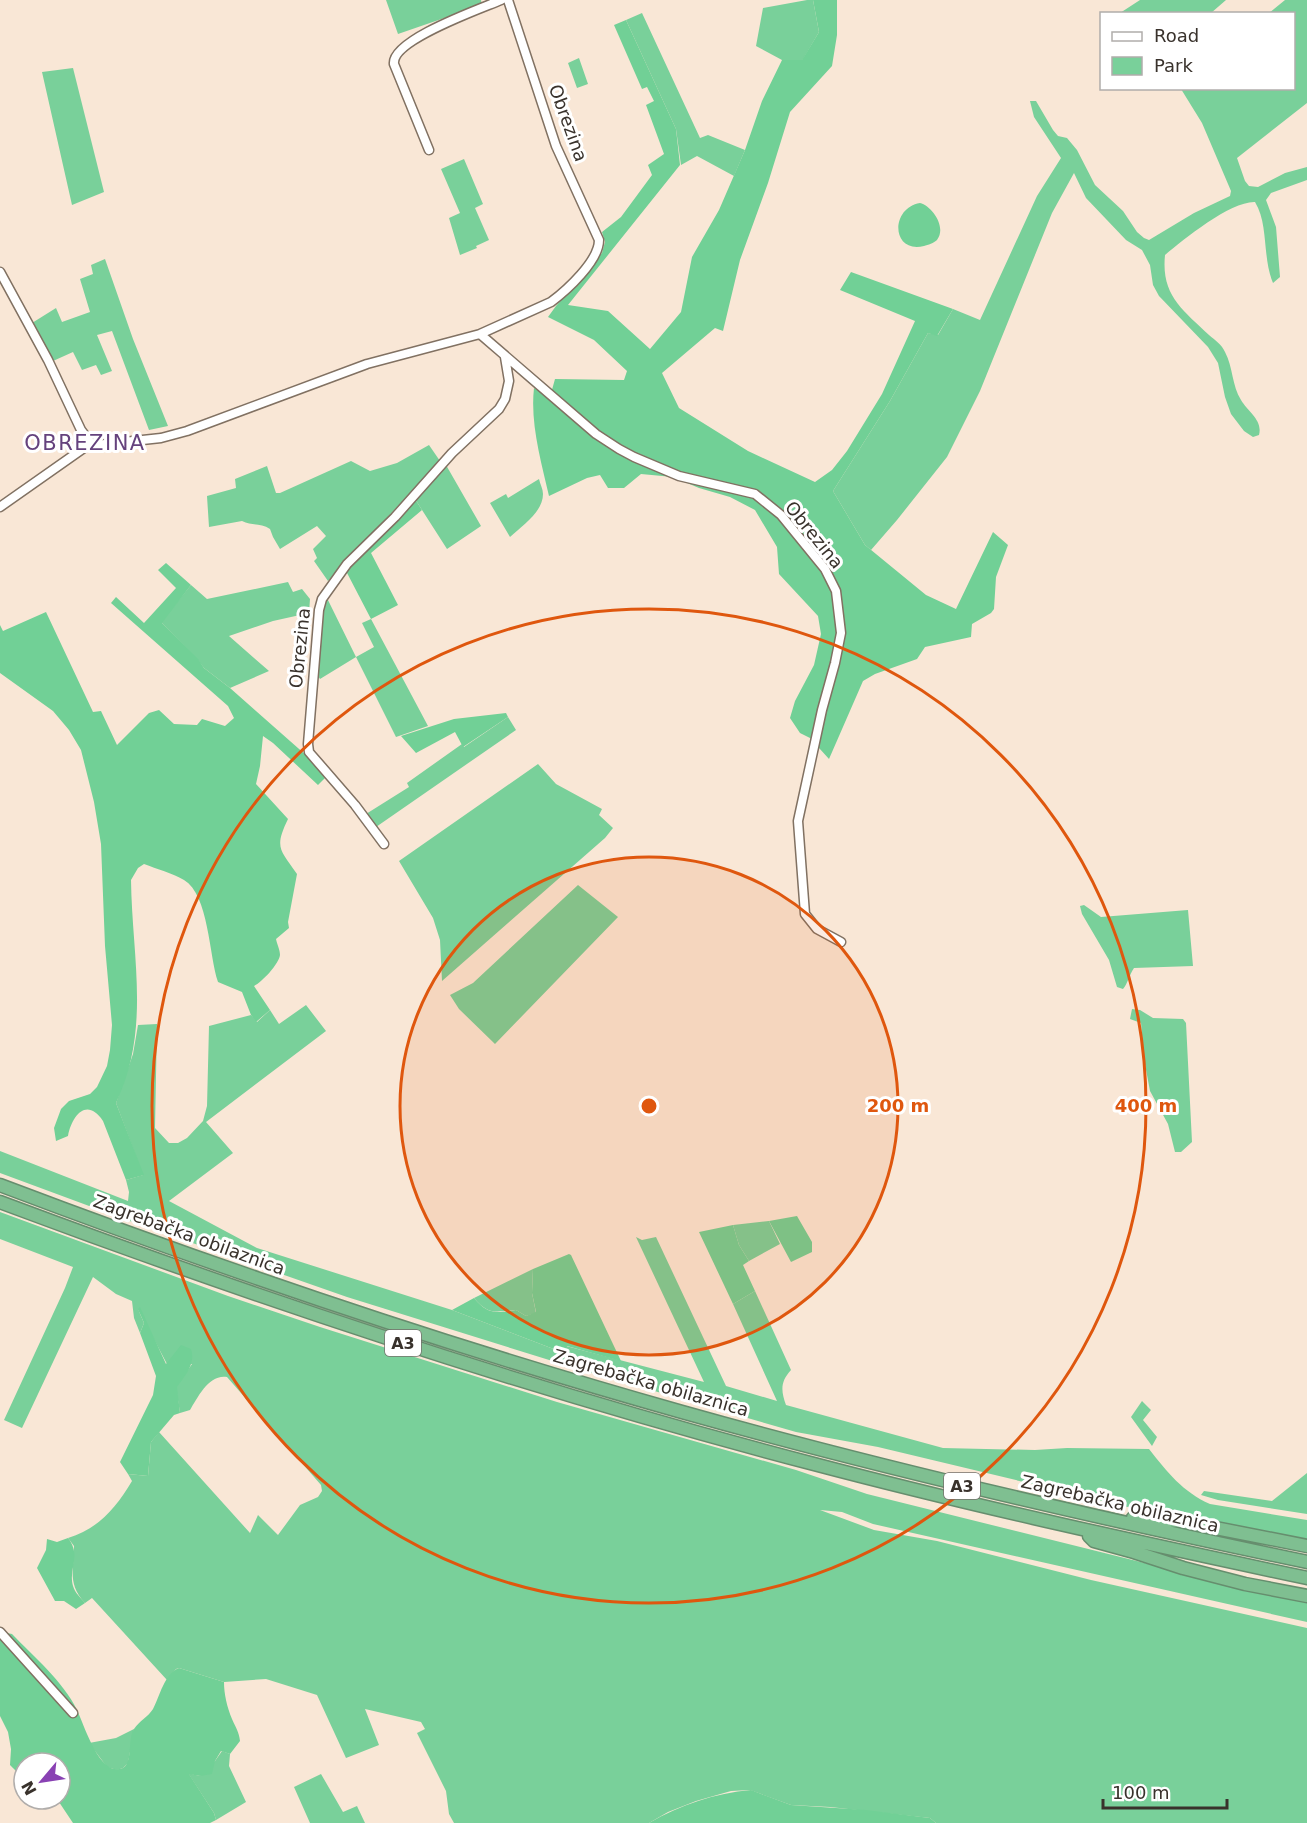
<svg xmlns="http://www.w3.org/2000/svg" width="1307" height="1823" viewBox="0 0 1307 1823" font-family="'DejaVu Sans',sans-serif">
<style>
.green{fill:#79d09a}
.forest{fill:#71d096}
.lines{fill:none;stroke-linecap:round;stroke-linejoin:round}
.minor-casing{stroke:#817162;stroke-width:11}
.highway-casing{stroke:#668e6e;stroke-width:15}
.minor{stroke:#fff;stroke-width:8}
.highway{stroke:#7fbf91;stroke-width:12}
.ring{fill:none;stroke:#df570e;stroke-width:3}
.labels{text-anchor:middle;stroke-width:6;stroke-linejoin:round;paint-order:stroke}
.shield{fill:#fff;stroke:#74706b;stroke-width:1.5}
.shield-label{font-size:16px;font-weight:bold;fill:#39322c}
.street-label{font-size:18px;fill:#39322c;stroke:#fff}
.quarter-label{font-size:21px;letter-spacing:1.5px;fill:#65427d;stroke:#fff}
.centre{fill:#df570e;stroke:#fff;stroke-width:3}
.ring-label{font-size:18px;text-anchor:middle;font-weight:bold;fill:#df570e;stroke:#fff;stroke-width:6;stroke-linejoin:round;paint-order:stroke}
</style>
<rect width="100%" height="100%" fill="#f9e7d6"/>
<!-- green -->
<path class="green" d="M386 0H481L482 5 398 34Z
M807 0H813L819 32 802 61 782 60 756 46 763 8Z
M1140 0H1226L1211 13H1120Z
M1285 0H1307V103L1237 158 1245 181 1249 186 1258 187 1285 173 1307 167V180L1271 193 1266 200 1276 227 1280 277 1273 283C1262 257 1269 225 1255 202 1231 201 1184 239 1165 255 1161 295 1182 309 1209 335 1215 340 1222 345 1225 352 1233 367 1232 386 1241 400 1248 412 1263 420 1259 435L1253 437 1244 431 1231 414 1225 397 1218 363 1208 347 1159 296 1153 285 1150 265 1142 250 1126 240 1086 198 1074 173 1052 213 980 391 947 457 897 520 871 550 865 545 833 491 890 401 928 333 938 335 953 309 980 320 1037 196 1061 158 1034 117 1030 101H1036L1053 130 1058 136 1067 138 1077 150 1095 185 1123 211 1137 232 1144 238 1149 240 1194 213 1230 196 1231 191 1202 123 1181 89 1294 88V14L1269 13Z
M642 13 700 138 708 135 745 150 734 176 697 156 681 165 676 129 626 20Z
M579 58 588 84 577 88 568 63Z
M73 68 104 192 72 205 42 72Z
M464 159 483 204 475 208 489 240 476 246 477 248 460 255 449 218 460 213 441 169Z
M105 259 133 339 168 426 149 430 112 331 97 335 112 371 101 375 96 365 82 370 73 352 53 361 32 323 56 308 62 322 90 312 80 279 93 274 91 265Z
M429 445 440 461 328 581 314 561 317 558 313 549 326 536 317 526 280 549 273 537 270 529C261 523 252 526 242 521L209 527 207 496 236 488 235 479 267 466 276 493H280L351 461 370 471 397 463Z
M446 465 481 526 447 549 415 499Z
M539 479C540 484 543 489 543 494 543 512 522 526 510 537L490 503 506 494 508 498Z
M288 582 293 592 302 589 310 599 309 613 273 621 229 636 269 671 230 688 204 668 197 659 161 622 191 585 207 599Z
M326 596 356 657 374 647 362 623 371 619 428 726 396 737 356 657 320 679 316 673 322 611Z
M508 717 516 730 376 827 366 814 409 787 407 783 462 744 464 747Z
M538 764 556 784 602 809 599 815 613 828 605 838 442 981 440 940 433 918 399 861Z
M578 885 618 917 495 1044 459 1009 450 995 473 983Z
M1084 905 1101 917 1188 910 1193 966 1134 968C1129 975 1128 983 1123 989L1117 987 1109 960 1082 914 1080 906Z
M306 1005 326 1031 206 1122 233 1153 169 1201 257 1248 452 1310 564 1353 566 1346 704 1382 636 1237 642 1240 656 1237 726 1386 777 1401 733 1304 755 1291 791 1370C780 1382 781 1391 786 1405L943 1448 1035 1450 1067 1448 1149 1449C1167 1472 1183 1492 1210 1504L1307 1520V1540L1132 1508 878 1447 796 1432 575 1368 347 1297 127 1220 0 1173V1151L128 1201 129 1192 126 1180 143 1175 116 1103 133 1054 138 1025 157 1024 155 1128 169 1143H178L187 1138 203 1121 207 1106 209 1026 251 1015 257 1022 270 1010 279 1024Z
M1132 1009 1140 1010 1153 1018 1183 1019 1186 1023 1192 1142 1181 1152H1175L1168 1124 1150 1091 1144 1059 1141 1023 1130 1019Z
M0 1212 228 1296 320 1327 557 1402 796 1470 867 1494 1213 1580 1307 1600V1622L873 1524 842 1512 820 1510 874 1530 937 1541 1091 1580 1307 1628V1823H936L930 1818 830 1807 791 1805 750 1790 731 1791 696 1801 668 1812 649 1823H454L449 1814 446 1791 417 1733 425 1729 421 1722 365 1709 379 1745 346 1758 317 1695 266 1679 224 1682 179 1668 176 1669 167 1680 92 1598 85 1603C67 1583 74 1570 74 1546L68 1538C98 1529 116 1508 132 1481L128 1474 148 1476 151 1442 159 1432 250 1533 258 1515 278 1535 300 1505 318 1497 322 1491 321 1485 227 1377C209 1374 198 1397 190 1410L180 1413 176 1387 192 1364H167L138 1309 144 1323 140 1333 134 1318 132 1301 116 1294 93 1277 22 1428 4 1420 65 1288 73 1267 0 1239Z
M769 1221 780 1244 749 1261 739 1245 733 1225Z
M533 1269 532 1293 536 1313 526 1316 516 1310C495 1312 488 1315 474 1298Z
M1142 1401 1151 1410 1143 1420 1157 1437 1152 1446 1131 1417Z
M1307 1473V1514L1218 1500 1201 1495 1204 1491 1272 1501Z
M134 1729 128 1763 123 1768 117 1770 107 1767 89 1743 116 1738Z
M222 1751 230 1754 229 1766 246 1802 216 1820 214 1813 188 1773 200 1776 215 1761Z
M321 1774 343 1812 357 1806 365 1823H310L294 1787Z"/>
<!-- forest -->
<path class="forest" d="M813 0H837V35L832 66 790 112 768 183 740 260 723 331 715 328 662 373 679 408 748 451 815 482 832 470 847 451 882 394 915 321 840 290 851 272 953 309 937 336 928 333 890 401 833 491 865 545 926 595 956 609 993 532 1008 545 996 577 994 609 991 613 972 624 971 637 925 647 917 659 875 674 863 681 829 759 810 738 800 733 790 718 795 701 814 665 821 634 818 616 779 574 777 547 755 510 730 497 699 488 673 477 641 474 624 488H608L600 475 587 478 549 496C541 461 530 423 534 388L550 397 555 379 624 380 627 371 594 340 548 317 556 306 602 253 605 242 602 232 621 217 652 175 648 165 664 154 646 105 654 101 647 87 642 89 614 25 626 20 676 129 680 165 568 305 608 311 650 349 681 312 692 257 719 210 745 150 762 101 782 60H802L819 32Z
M920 203C932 206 947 227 937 240 934 243 928 245 924 246 891 254 890 208 920 203Z
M415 499 422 510 371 553 398 605 371 619 346 571Z
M166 563 191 585 162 623 198 659 204 668 230 688 307 756 326 777 318 785 273 743 263 736 260 766 256 784 288 819C274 848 280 849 297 874L288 922 289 928 276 939C277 944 280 950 280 955 279 964 262 982 254 986L270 1010 256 1022 251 1015 242 992 218 982C209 956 209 895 184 880 172 873 157 869 144 864L138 868 131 880C132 958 151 1029 116 1103L144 1175 126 1180 103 1121C87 1097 72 1115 68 1136L56 1141 54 1128 61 1109 69 1101 90 1094 97 1087 107 1066 110 1050 112 1025 105 946 101 844 94 802 81 750 69 730 53 711 0 673V625L3 631 46 612 93 712 101 711 117 745 149 713 159 710 174 724 197 725 202 719 225 726 234 718 228 706 111 603 116 597 144 623 176 588 158 570Z
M506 713 508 717 463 747 455 732 416 753 401 736 454 719Z
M797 1216 812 1242V1252L791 1262 769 1221Z
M733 1225 739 1245 749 1261 743 1265 755 1291 733 1304 699 1232Z
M569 1254 571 1255 621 1361 567 1346 564 1353 452 1310 474 1298C488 1315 496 1313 516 1310L526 1316 536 1312 532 1293 533 1269Z
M140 1307 166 1364 181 1345 191 1349C196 1364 185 1376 177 1387L180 1413 174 1415 151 1442 148 1476 128 1474 120 1462 153 1395 156 1376 140 1333 144 1323 138 1309Z
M68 1538C82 1556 68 1568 73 1586 75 1593 81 1598 85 1603L76 1609 64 1601H55L37 1568 46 1550 47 1539 57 1542Z
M2 1632 12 1634C34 1657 63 1681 77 1710 84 1725 97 1767 115 1769 136 1772 126 1740 134 1729 139 1721 148 1717 153 1709 160 1696 164 1674 179 1668L224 1682C224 1694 227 1707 232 1719 236 1728 239 1732 240 1741L230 1754 221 1751 215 1761 212 1774 200 1776 189 1774 214 1813 216 1820 210 1823H73L57 1799H60V1763H24V1767L16 1771 10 1765 11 1749 8 1732 0 1716V1634Z
M751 1790 791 1805 866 1810 930 1818 936 1823H649C680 1805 715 1793 751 1790Z"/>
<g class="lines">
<!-- minor casing -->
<g class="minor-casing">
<path id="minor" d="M429 150 394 64C391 40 480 9 501 0
M0 272 48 360 81 430 91 443 96 445 161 438 187 431 367 364 480 334 551 302C567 290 599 261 599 240L556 146 508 0
M480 334 596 434 619 449 634 457 679 476 755 494 781 515 825 569 836 591 841 633 835 663 822 710 798 821 805 914 817 929 841 942
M0 507 91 443
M384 844 355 805 309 752 308 744 319 610 322 599 347 564 395 517 452 453 499 409 505 399 509 381 505 357
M0 1632 73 1713"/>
</g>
<!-- highway casing -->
<g class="highway-casing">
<path id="highway" d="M0 1185C224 1270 451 1347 682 1412 888 1470 1097 1518 1307 1562
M0 1202C267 1302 538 1392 814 1464 977 1507 1142 1543 1307 1578
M1133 1518 1180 1521 1307 1546
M1089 1536 1094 1541 1134 1552 1183 1568 1245 1584 1307 1596"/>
</g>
<!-- minor -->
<use href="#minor" class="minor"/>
<!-- highway -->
<use href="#highway" class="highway"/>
</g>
<!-- distance rings -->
<circle cx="649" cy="1106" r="249" fill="#df570e" fill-opacity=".12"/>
<g class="ring">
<circle cx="649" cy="1106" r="249"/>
<circle cx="649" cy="1106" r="497"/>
</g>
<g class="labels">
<!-- shield labels -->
<g class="shield">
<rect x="385" y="1330" width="36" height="26" rx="4.5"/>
<rect x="944" y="1473" width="36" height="26" rx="4.5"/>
</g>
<g class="shield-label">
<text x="403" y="1349">A3</text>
<text x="962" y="1492">A3</text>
</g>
<!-- street labels -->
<g class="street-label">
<text transform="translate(568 123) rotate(70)" y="6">Obrezina</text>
<text transform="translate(814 535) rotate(51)" y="6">Obrezina</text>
<text transform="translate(300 648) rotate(-84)" y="6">Obrezina</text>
<text transform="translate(189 1235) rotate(20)" y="6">Zagrebačka obilaznica</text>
<text transform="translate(651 1383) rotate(16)" y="6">Zagrebačka obilaznica</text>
<text transform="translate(1120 1504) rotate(13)" y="6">Zagrebačka obilaznica</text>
</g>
<!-- quarter labels -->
<g class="quarter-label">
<text x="85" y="450">OBREZINA</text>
</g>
</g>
<circle cx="649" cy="1106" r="9" class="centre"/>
<g class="ring-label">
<text x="898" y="1112">200 m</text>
<text x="1146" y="1112">400 m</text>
</g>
<!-- legend -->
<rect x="1100" y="12" width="195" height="78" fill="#ffffff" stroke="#b0adab" stroke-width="1.5"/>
<rect x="1112" y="32" width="30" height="9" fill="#ffffff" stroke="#b0adab" stroke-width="1.5"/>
<text x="1154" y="42" font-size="18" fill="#39322c">Road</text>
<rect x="1112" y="57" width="30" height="18" fill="#79d09a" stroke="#b0adab" stroke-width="1.5"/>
<text x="1154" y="72" font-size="18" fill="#39322c">Park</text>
<!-- north arrow -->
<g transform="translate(42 1781) rotate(241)"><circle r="28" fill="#ffffff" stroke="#b0adab" stroke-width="1.5"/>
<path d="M0-4.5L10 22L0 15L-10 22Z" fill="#8941b3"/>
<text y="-9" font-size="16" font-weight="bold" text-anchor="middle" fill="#39322c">N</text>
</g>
<!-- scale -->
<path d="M1103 1799v9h124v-9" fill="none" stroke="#39322c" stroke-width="3"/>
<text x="1112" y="1799" font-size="18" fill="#39322c" stroke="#ffffff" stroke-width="4.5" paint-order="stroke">100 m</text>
</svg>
